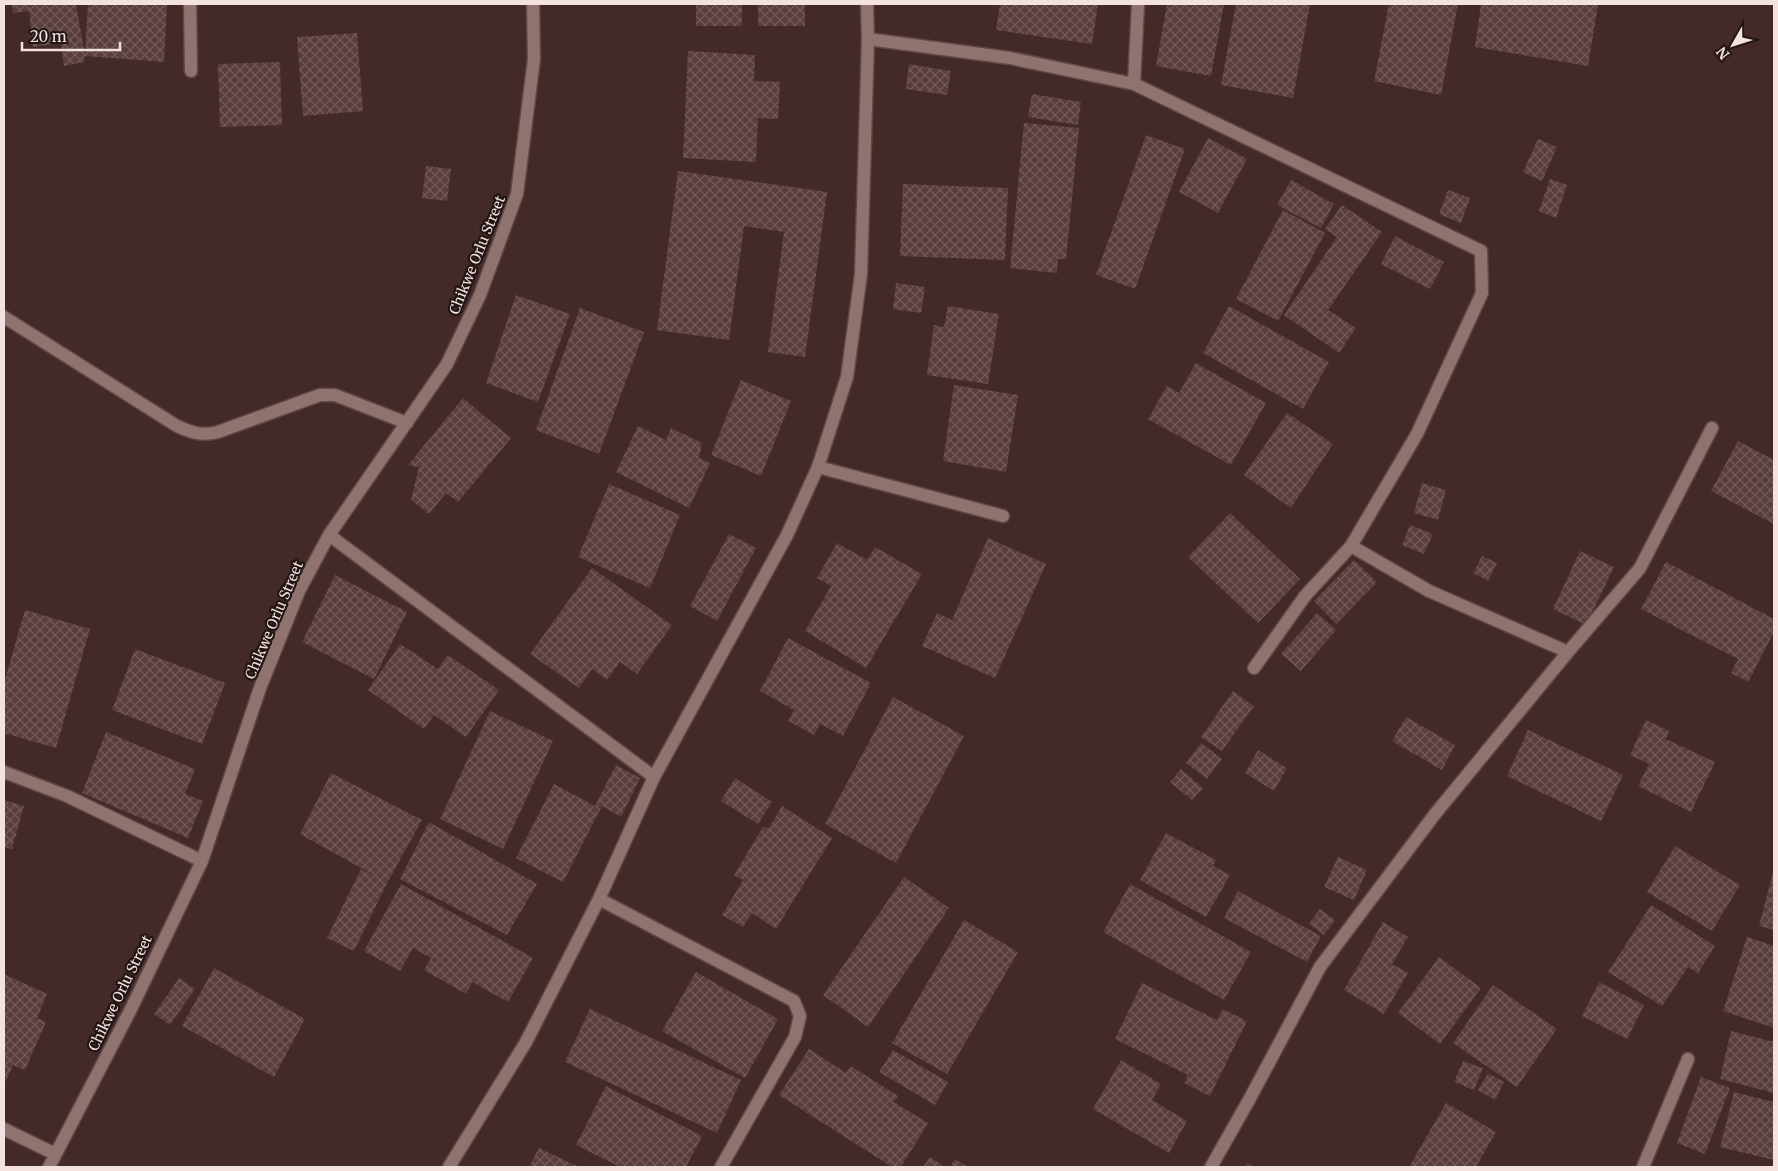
<svg xmlns="http://www.w3.org/2000/svg" width="1778" height="1171" viewBox="0 0 1778 1171" font-family="Merriweather,serif">
<style>
.building{fill:url(#building-cross-hatch)}
.lines{fill:none;stroke-linecap:round;stroke-linejoin:round}
.minor-casing{stroke:#5e4847;stroke-width:15}
.minor{stroke:#90726f;stroke-width:12}
.labels{text-anchor:middle;stroke-width:4.5;stroke-linejoin:round;paint-order:stroke}
.street-label{font-size:14px;fill:#f4e2e1;stroke:#221615}
</style>
<defs>
<pattern id="building-cross-hatch" width="8" height="8" patternUnits="userSpaceOnUse" patternTransform="scale(1.25)"><rect width="8" height="8" fill="#593e3b"/><path d="M0 0l8 8M0 8l8-8" fill="none" stroke="#715a57"/></pattern>
</defs>
<rect width="100%" height="100%" fill="#432a28"/>
<!-- building -->
<path class="building" d="M12 4H76L85 56 84 62 64 66 61 43 33 47 29 11 13 13Z
M88 4H167L164 62 85 56Z
M696 4H742V26H696Z
M758 4H805V26H758Z
M1000 4H1098L1092 44 996 30Z
M1167 4H1224L1211 76 1156 66Z
M1236 4H1310L1293 98 1221 85Z
M1389 4H1458L1441 95 1374 81Z
M1481 4H1589L1598 5 1588 66 1475 47Z
M357 33 363 111 303 116 297 37Z
M688 51 755 55 754 81 780 82 778 119 758 118 756 162 683 158Z
M280 62 282 125 220 127 218 64Z
M909 64 951 71 947 95 906 89Z
M1032 94 1081 102 1078 125 1028 117Z
M1024 123 1079 128 1066 259H1058L1057 273 1010 268Z
M1146 135 1185 149 1135 289 1096 275Z
M1208 138 1247 159 1218 213 1179 192Z
M1538 139 1557 147 1542 181 1523 172Z
M426 166 451 169 447 201 422 198Z
M678 171 827 192 805 357 768 352 784 232 744 226 729 340 657 330Z
M1550 179 1567 185 1556 218 1539 211Z
M1291 180 1334 204 1321 228 1277 205Z
M903 184 1008 188 1005 260 900 256Z
M1448 190 1470 198 1461 223 1439 214Z
M1342 205 1382 232 1328 310 1356 328 1339 353 1284 315 1337 237 1325 229Z
M1283 210 1325 233 1278 321 1236 299Z
M1395 236 1444 262 1430 289 1381 264Z
M896 283 925 287 921 313 893 309Z
M516 295 570 314 538 402 486 383Z
M948 306 999 314 988 384 927 375 934 325 944 327Z
M1229 306 1329 362 1303 409 1203 353Z
M580 308 644 332 599 454 536 430Z
M1196 363 1266 403 1231 465 1148 419 1167 386 1179 393Z
M741 380 791 401 761 476 711 455Z
M954 385 1018 395 1006 472 943 461Z
M463 398 511 438 458 502 446 493 429 514 411 500 419 467 408 465Z
M1287 413 1333 444 1291 508 1244 475Z
M638 426 666 440 671 428 702 443 699 458 710 463 689 508 616 472Z
M1738 441 1774 460V524L1711 491Z
M1422 483 1446 490 1438 520 1414 513Z
M609 484 680 515 650 588 578 557Z
M1230 513 1300 579 1258 623 1188 557Z
M1410 525 1433 534 1424 554 1402 545Z
M729 534 756 548 717 621 690 606Z
M988 538 1046 564 995 678 922 646 937 613 952 620Z
M837 543 867 560 875 547 922 574 866 668 805 631 831 586 817 578Z
M1580 551 1614 567 1586 625 1553 609Z
M1482 556 1497 563 1488 581 1473 573Z
M1354 560 1377 582 1336 624 1314 601Z
M1666 562 1774 619V632L1748 682 1731 673 1738 659 1641 609Z
M592 568 672 625 637 674 620 662 607 680 592 669 579 688 530 654Z
M335 575 407 612 374 679 302 642Z
M25 610 90 629 56 748 4 733V683Z
M1317 613 1336 630 1301 671 1281 654Z
M788 638 871 683 843 736 820 724 814 735 788 721 794 710 760 691Z
M400 644 438 669 448 655 499 690 466 737 434 715 424 729 368 690Z
M135 649 225 683 202 744 112 710Z
M1233 691 1254 706 1222 751 1201 737Z
M893 697 964 736 896 863 825 824Z
M490 711 553 741 503 849 440 819Z
M1406 717 1455 745 1442 770 1392 741Z
M1646 720 1669 731 1666 739 1715 762 1691 812 1638 786 1649 764 1630 755Z
M1528 730 1623 775 1601 821 1507 776Z
M106 732 195 769 185 794 203 801 188 838 82 793Z
M1201 743 1222 759 1207 779 1186 763Z
M1258 750 1287 768 1274 791 1245 773Z
M616 765 640 778 621 817 602 806 563 882 516 858 554 784 595 806Z
M1181 769 1203 788 1192 800 1170 782Z
M331 773 422 820 387 883 354 951 327 938 361 869 377 877 300 834Z
M735 778 772 802 758 824 721 801Z
M4 800 24 806 12 849 4 847Z
M782 806 832 838 776 929 752 913 743 927 722 915 743 880 734 875 763 827 769 828Z
M429 822 537 884 507 935 400 879Z
M1166 833 1216 860 1213 866 1230 875 1206 917 1140 880Z
M1675 846 1740 885 1712 931 1647 892Z
M1338 857 1367 870 1354 900 1324 887Z
M1774 868V930L1759 926Z
M904 877 949 908 868 1027 823 995Z
M401 884 533 958 508 1002 472 982 466 994 424 970 431 958 413 948 400 971 364 951Z
M1130 884 1251 952 1224 1000 1103 932Z
M1238 891 1321 936 1307 962 1224 918Z
M1651 905 1715 946 1698 973 1688 967 1662 1006 1608 972Z
M1320 909 1335 920 1324 935 1309 924Z
M964 920 1018 952 947 1074 892 1043Z
M1383 922 1408 937 1392 964 1408 973 1384 1014 1344 990Z
M1747 937 1774 946V1028L1723 1011Z
M1439 957 1481 988 1440 1044 1398 1013Z
M214 968 305 1019 274 1077 182 1026Z
M696 972 778 1019 745 1078 662 1031Z
M4 974 47 994 37 1018 46 1022 25 1070 13 1065 6 1081 4 1080Z
M179 978 195 989 170 1025 154 1014Z
M1599 982 1644 1005 1627 1039 1582 1016Z
M1142 983 1217 1020 1223 1009 1247 1021 1210 1096 1184 1083 1188 1075 1115 1039Z
M1493 985 1557 1029 1517 1087 1453 1043Z
M590 1009 741 1080 717 1133 565 1062Z
M1731 1031 1774 1042V1093L1720 1079Z
M809 1049 846 1073 851 1066 898 1096 894 1102 928 1123 901 1167H892L779 1095Z
M893 1050 948 1082 935 1105 879 1072Z
M1121 1060 1161 1084 1152 1100 1187 1121 1169 1153 1093 1109Z
M1463 1061 1483 1068 1474 1090 1454 1082Z
M1488 1073 1504 1082 1495 1100 1478 1090Z
M1701 1077 1730 1088 1705 1154 1677 1143Z
M606 1086 702 1136 686 1167H620L576 1145Z
M1734 1092 1774 1102V1160L1720 1147Z
M1446 1103 1496 1132 1476 1167H1409Z
M539 1148 579 1167H529Z
M930 1157 945 1167H923Z
M955 1159 968 1167H950Z
M1248 1163 1256 1167H1245Z"/>
<g class="lines">
<!-- minor casing -->
<g class="minor-casing">
<path id="minor" d="M190 4 191 71
M868 39 1010 58 1134 84 1481 251 1482 293 1417 434 1351 546 1305 596 1254 668
M1134 84 1138 4
M4 317 177 426C192 433 202 436 218 432L320 395H335L407 423
M818 467 1003 516
M329 535 654 777
M1351 546 1429 591 1568 652
M4 772 67 796 202 861
M599 899 794 1001 800 1016 795 1037 721 1167
M4 1129 55 1154
M49 1167 131 1009 202 861 260 688 299 591 329 535 447 364 480 295 517 194 534 59 533 4
M449 1167 526 1042 599 899 654 777 787 535 818 467 847 377 861 274 868 39 867 4
M1211 1167 1249 1100 1320 967 1435 814 1568 652 1640 568 1712 428
M1643 1167 1688 1059"/>
</g>
<!-- minor -->
<use href="#minor" class="minor"/>
</g>
<g class="labels">
<!-- street labels -->
<g class="street-label">
<text transform="translate(477 255) rotate(-68)" y="5">Chikwe Orlu Street</text>
<text transform="translate(274 620) rotate(-67)" y="5">Chikwe Orlu Street</text>
<text transform="translate(120 993) rotate(-64)" y="5">Chikwe Orlu Street</text>
</g>
</g>
<!-- border -->
<rect width="1778" height="1171" fill="none" stroke="#f4e2e1" stroke-width="10"/>
<!-- north arrow -->
<g transform="translate(1733 45) rotate(231)" stroke="#221615" stroke-width="4" paint-order="stroke">
<path d="M0-4L9 19L0 12L-9 19Z" fill="#f4e2e1"/>
<text y="-8" font-size="14" font-weight="bold" text-anchor="middle" fill="#f4e2e1">N</text>
</g>
<!-- scale -->
<path d="M22 42v8h98v-8" fill="none" stroke="#f4e2e1" stroke-width="2.5"/>
<text x="30" y="42" font-size="15" fill="#f4e2e1" stroke="#221615" stroke-width="4" paint-order="stroke">20 m</text>
</svg>
